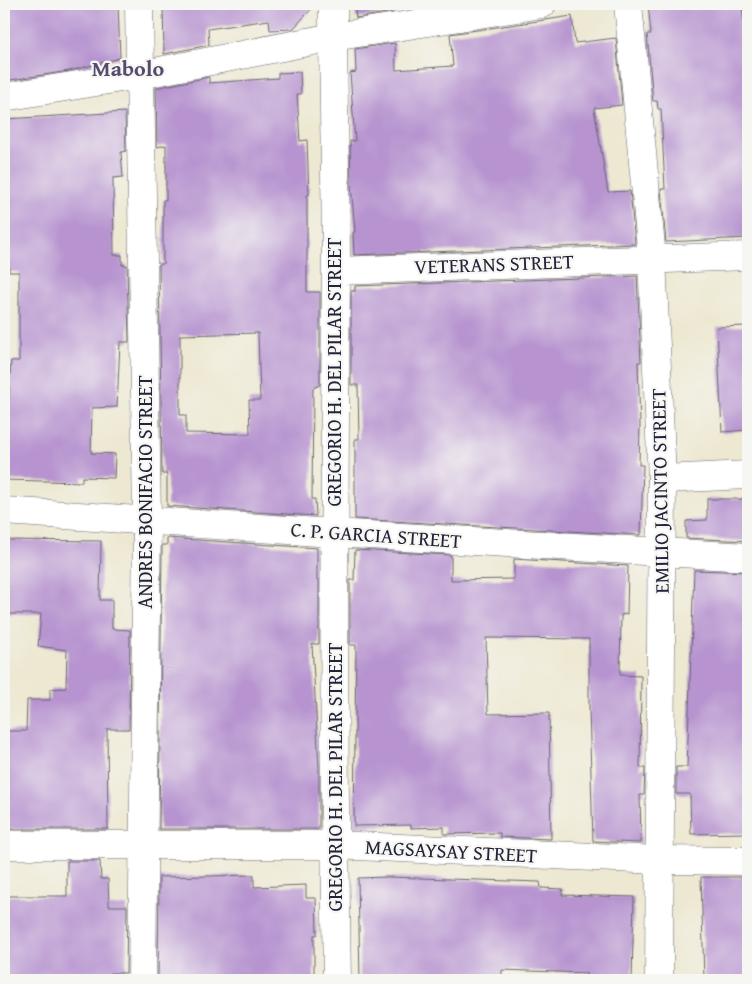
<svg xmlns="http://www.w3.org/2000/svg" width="752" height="984" viewBox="0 0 752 984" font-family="'Gentium Book Plus',serif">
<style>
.building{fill:#b794d0;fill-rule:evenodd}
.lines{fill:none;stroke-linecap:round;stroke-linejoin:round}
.minor-casing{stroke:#696770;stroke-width:29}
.major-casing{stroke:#696770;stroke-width:29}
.minor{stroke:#fff;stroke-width:28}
.major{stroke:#fff;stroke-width:28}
.labels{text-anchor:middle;stroke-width:4.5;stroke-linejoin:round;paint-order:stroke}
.street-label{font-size:20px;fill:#22223b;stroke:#f6f6f2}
.quarter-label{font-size:22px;font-weight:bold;fill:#564a6f;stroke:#f6f6f2}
</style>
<rect width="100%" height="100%" fill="#f6f6f2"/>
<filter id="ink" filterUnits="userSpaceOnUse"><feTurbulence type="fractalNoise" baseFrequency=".02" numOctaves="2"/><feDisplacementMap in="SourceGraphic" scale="10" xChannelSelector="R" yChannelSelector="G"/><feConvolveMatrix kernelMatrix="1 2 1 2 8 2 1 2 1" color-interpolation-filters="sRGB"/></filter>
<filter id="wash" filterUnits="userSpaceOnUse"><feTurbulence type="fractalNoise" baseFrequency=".0096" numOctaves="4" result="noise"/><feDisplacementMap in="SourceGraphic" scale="20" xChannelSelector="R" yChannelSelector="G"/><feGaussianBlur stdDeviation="1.12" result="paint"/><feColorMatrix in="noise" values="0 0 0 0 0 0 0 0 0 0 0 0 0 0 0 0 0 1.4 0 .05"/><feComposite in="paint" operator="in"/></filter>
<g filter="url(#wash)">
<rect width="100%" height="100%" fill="#ede8d1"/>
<g id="blocks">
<!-- building -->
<path class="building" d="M4 4H118L120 58 69 71 4 81Z
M163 4H316L293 29 270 30 269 20 208 29 209 45 164 54Z
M354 4H393V12L356 18Z
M648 4H742L748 69V238L666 242 661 189H665L661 109H658L657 101H653L647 34H651Z
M572 16 575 43 616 38 622 105 594 108 608 192 630 191 635 244 354 255 353 232H355L351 185 350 141H355L350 73 356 72 355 49 395 43 396 70 453 66 450 34Z
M300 72 301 94H297L300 141 307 140 309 195H307V292H320V385L313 388 312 499H315L316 516 167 506V474H162L159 264H163V200H166V145L157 147 156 88 209 77V83L278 78V73ZM258 333 260 400H249L250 434 186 433V415H180V335Z
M125 112 126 151 121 152 123 177 113 178 114 255H122V265H127L129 342H120L117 407 92 408 91 453 115 454 114 478 82 477V482L4 480V427H7L11 361H19V272H9L7 206H10L5 119Z
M637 276 641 362H638L640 425 639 465H643L641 535 355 519V439H359L358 385H351V291H355V286Z
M748 326V430L722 432 717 327Z
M707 499H748V541L686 538V521L707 520Z
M167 538 317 548V580H319V644H312L319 767V829H159L162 545H167Z
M4 540 101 541 100 600H112V629L130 630 129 729H107L108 829H4V731H26L27 700H50V689L66 688 67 650 38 646 41 614H4Z
M355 550 451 555V580L514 579V559L628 566 627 614 621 615 620 675 641 676 640 768H645L644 795H640L641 843 593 841 589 708V639L486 638 488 714 549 713 551 839 500 837V833L444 834V827L411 828V825L354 826 356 645H350V580H354Z
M694 570 748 572V833L691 834 690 794H676V767H687Z
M67 861H100L101 879H108L109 906H127L126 973H110V980H4V896H67Z
M254 875V887L306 885V898H316L317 935H314V980H158L159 877Z
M388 877 540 882 541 888 563 889 562 895 634 897 632 980H586V973L502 970V980H360L358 878Z
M701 877H748V980H704Z"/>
</g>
</g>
<g filter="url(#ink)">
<use href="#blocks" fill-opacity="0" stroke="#696770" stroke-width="1"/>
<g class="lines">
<!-- minor casing -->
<g class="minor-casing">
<path id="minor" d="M139 4 147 521 142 980
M333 4C333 94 336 184 336 274 334 509 333 745 337 980
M336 271 748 256
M662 479 748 475
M4 845H335L659 860 748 861"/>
</g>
<!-- major casing -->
<g class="major-casing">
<path id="major" d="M628 4 652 258 662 479 659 980
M4 97 139 75 333 37 542 4
M4 511 333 533 748 557"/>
</g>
<!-- minor -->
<use href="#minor" class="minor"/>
<!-- major -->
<use href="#major" class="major"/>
</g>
</g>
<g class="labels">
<!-- street labels -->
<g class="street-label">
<text transform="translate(494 264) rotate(-2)" y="7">VETERANS STREET</text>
<text transform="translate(334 372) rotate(-90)" y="7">GREGORIO H. DEL PILAR STREET</text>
<text transform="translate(660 491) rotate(-91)" y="7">EMILIO JACINTO STREET</text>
<text transform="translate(145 492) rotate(-90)" y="7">ANDRES BONIFACIO STREET</text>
<text transform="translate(376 535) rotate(4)" y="7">C. P. GARCIA STREET</text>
<text transform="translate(335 777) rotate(-90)" y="7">GREGORIO H. DEL PILAR STREET</text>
<text transform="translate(451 851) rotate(3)" y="7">MAGSAYSAY STREET</text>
</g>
<!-- quarter labels -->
<g class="quarter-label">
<text x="128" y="76">Mabolo</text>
</g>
</g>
<!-- margin -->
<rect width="752" height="984" fill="none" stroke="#f6f6f2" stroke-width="20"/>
</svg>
